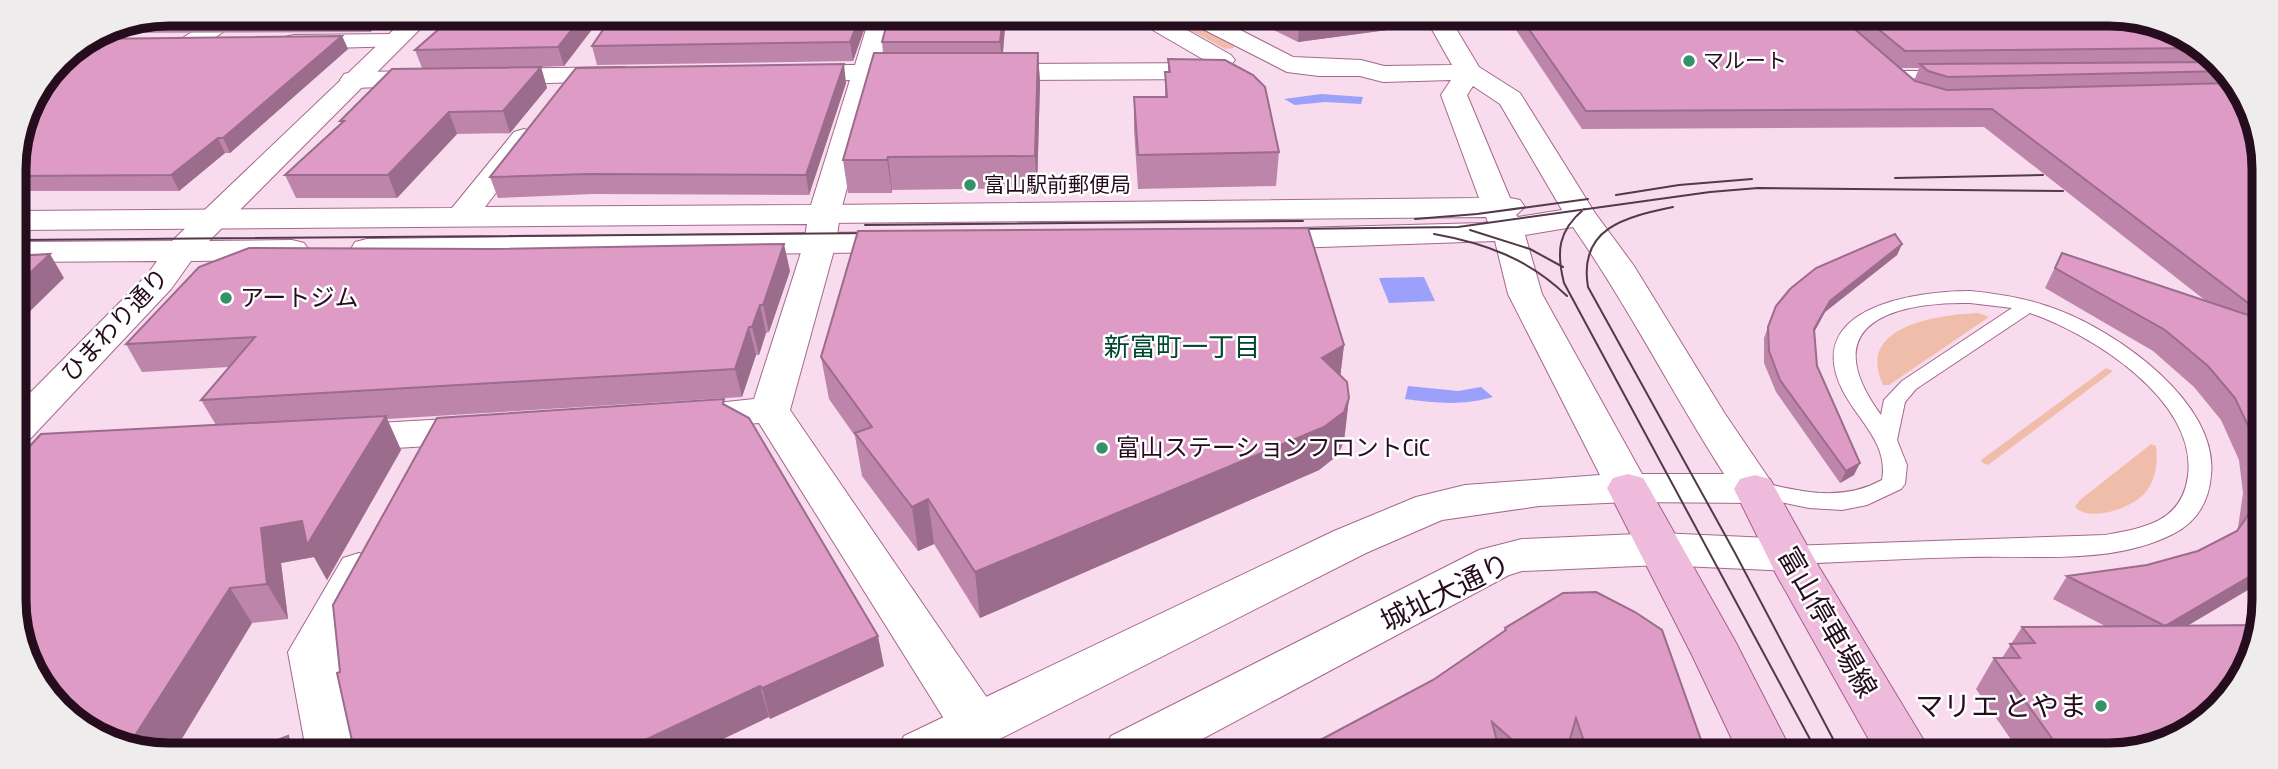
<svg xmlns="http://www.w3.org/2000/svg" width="2278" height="769" viewBox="0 0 2278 769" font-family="'Asap Condensed','Noto Sans JP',sans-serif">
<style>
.green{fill:#f0bdab}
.water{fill:#9ba0fb}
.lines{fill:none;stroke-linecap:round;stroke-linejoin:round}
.service-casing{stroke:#a56790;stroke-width:2}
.minor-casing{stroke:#a56790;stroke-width:2}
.tertiary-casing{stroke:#a56790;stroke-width:2}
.primary-casing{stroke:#a2608c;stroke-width:2}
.service{fill:#fff;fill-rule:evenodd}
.minor{fill:#fff;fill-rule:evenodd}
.tertiary{fill:#fff;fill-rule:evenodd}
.primary{fill:#efbbdd;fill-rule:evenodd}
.tram{stroke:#53394a;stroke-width:2}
.wall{fill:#be85aa;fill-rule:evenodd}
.shaded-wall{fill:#9b6c8b}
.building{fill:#dd9bc6;stroke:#9b6c8b;stroke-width:2}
.poi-dot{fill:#359167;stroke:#fff;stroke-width:2.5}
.labels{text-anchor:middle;stroke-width:5;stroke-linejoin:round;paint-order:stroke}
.far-poi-label{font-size:21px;fill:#260d1e;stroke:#fff;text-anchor:start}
.poi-label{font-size:24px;fill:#260d1e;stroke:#fff;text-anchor:start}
.street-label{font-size:24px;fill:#260d1e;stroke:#fff}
.neighbourhood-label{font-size:26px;fill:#00482d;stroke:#fff}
.near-street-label{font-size:28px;fill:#260d1e;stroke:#fff}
.near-poi-label{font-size:28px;fill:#260d1e;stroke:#fff;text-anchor:end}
.rim{fill:none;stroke:#260d1e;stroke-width:9}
</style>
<rect width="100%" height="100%" fill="#f8dbed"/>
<!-- green -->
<path class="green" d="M1181 17 1234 46V48L1225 49 1168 18Z
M1978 313 1989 317 1889 385H1883C1855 325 1939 315 1978 313Z
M2106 368 2113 371 1988 465 1983 463 1981 460Z
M2151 444 2156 446C2158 462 2156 480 2145 493 2132 508 2090 523 2075 507L2080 500Z"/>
<!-- water -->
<path class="water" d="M1321 94 1363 97 1361 104 1325 102 1295 105 1284 99Z
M1424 277 1435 301 1389 303 1379 278Z
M1408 386 1458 391 1481 387 1493 397C1462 406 1436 403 1405 399Z"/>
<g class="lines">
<!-- service casing -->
<g class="service-casing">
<path id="service" d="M1891 71H1946L1953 75 1946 79 1886 78 1884 75Z
M1970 291C2001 294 2030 299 2058 310 2117 332 2219 403 2211 475 2209 501 2197 522 2173 534 2112 565 2035 555 1969 557 1909 558 1849 562 1789 564L1780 561 1777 555 1780 549 1789 546 2105 535C2144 528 2182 522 2188 476 2198 400 2091 334 2030 313L1916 389 1905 402 1897 440 1907 465 1905 484 1901 489 1867 505 1842 510 1809 508 1747 495 1743 489 1747 483 1755 481C1799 491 1840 503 1882 480 1889 443 1857 420 1842 389 1802 307 1916 291 1970 291ZM1970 303 2012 308 1902 381 1884 400 1881 415C1815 325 1890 302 1970 303Z"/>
</g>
<!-- minor casing -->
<g class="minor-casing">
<path id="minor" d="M220 14H248L202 47 193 49 184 47 181 42 184 37Z
M870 16H894L881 65 930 67 934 72 930 77 876 80 840 214 836 243 790 410 996 711 1003 726 996 741 977 747 958 741 759 423 685 429 671 426 665 417 671 408 754 399 804 243 807 224 15 230V211L452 208 514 132 524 129 534 132 538 138 485 207 811 205 850 80 793 81 784 78 780 73 784 68 793 65H855Z
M393 34 402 36 405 41 402 46 294 49 285 47 282 42 285 37 294 35Z
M1215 63 1224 66 1228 71 1224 76 1215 79 989 80 980 77 976 72 980 67 989 64Z
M624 67 633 70 637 75 633 80 492 85 483 83 479 77 483 71 492 69Z
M431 71 440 73 444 79 440 85 353 88 344 86 340 80 344 74 353 72Z
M482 417 496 421 502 430 496 439 482 443 343 451 329 447 323 438 329 429 343 425Z
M359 553 375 558 382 570 338 652 360 750H306L288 652 343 558Z"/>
</g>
<!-- tertiary casing -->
<g class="tertiary-casing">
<path id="tertiary" d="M409 15H434L209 241 292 240 304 243 309 250 304 257 292 260 191 261 171 289 30 439 16 443V407L147 275 157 261 15 262V242L172 241Z
M1135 17H1164L1231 55 1235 60 1231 65 1222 68 1213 65 1139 22Z
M1185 17H1215L1293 57 1361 60 1384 66 1452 65 1425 17H1449L1479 67 1520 93 1595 213 1634 266 1725 414 1776 489 1770 499 1755 503 1628 502 1539 506 1442 520 1366 553 974 752H896L904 736 1334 531 1416 497 1465 485 1600 475 1508 294 1495 241 1259 249 1247 246 1243 239 1247 232 1259 229 1483 223 1488 222 1486 217 824 223 813 221 808 214 813 207 824 205 1479 198 1441 95 1451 80 1383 82 1360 76H1319L1287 72 1189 22ZM1473 86 1500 104 1562 210 1518 217 1516 215 1525 207 1520 200 1510 198 1467 95ZM1573 227C1628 306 1672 393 1724 474H1642L1542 294 1525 235Z
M905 232 917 235 921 242 917 249 905 252 367 259 355 256 351 249 355 242 367 239Z
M1660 533 1789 539 1805 544 1812 555 1805 566 1789 571 1660 565 1522 571 1509 575 1178 752H1103L1111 736 1479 550 1522 539Z"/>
</g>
<!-- primary casing -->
<g class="primary-casing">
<path id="primary" d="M1628 474 1643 478 1649 488 1735 641 1793 754H1739L1692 655 1607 488 1613 478Z
M1755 475 1770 479 1819 567 1932 754H1877L1776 574 1734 489 1740 479Z"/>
</g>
<!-- service -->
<use href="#service" class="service"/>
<!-- minor -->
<use href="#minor" class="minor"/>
<!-- tertiary -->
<use href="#tertiary" class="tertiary"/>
<!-- primary -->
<use href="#primary" class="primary"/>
<!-- tram -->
<path class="tram" d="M1895 178 2043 175
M1616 195 1679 185 1752 179
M1673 207C1625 217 1578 228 1588 287L1735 553 1841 754
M1584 209C1558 231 1556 251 1564 283L1818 754
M1415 219 1477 214 1588 199
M865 225 1303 221
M1289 229 1458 227 1710 192 1758 188 2063 191
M1470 230 1530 249 1563 267
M1434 234C1485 243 1529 259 1567 296
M15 240 876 233"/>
</g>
<!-- wall -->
<path class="wall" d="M170 14 391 15 370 32 99 33 110 26Z
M455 15H603L564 66 541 67 547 88 510 133 457 134 397 198H296L285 175 341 123 340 121 422 68 415 50Z
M613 15 869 16 853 61 597 65 592 46Z
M889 16H1006L1003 53H1038L1040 83 1037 188 892 190V193H848L843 160 883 53 882 42Z
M1247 17H1388L1387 30 1298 42Z
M1508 18 2149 19 2225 67 2261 140 2259 583 2187 626 2118 755 2021 754 1976 689 1994 658H2002L2022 627 2105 626 2053 599 2067 576 2147 565 2198 551 2236 532 2238 528 2243 493 2239 460 2221 420 2194 387 2153 351 2045 288 2062 253 2206 301 1984 127 1582 129ZM1900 68H1919L1914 81Z
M342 36 348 49 230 153H225L179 191H14V160Z
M1168 59 1279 152 1276 186 1138 189 1134 130V97H1165V72H1168Z
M846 83 809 195 594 194 498 198 490 177Z
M1902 244 1897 255 1825 312 1814 332 1817 366 1854 475 1840 483 1776 392 1764 363V338L1768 327Z
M790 271 769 332 766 333 759 355H756L742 397 387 419 401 450 327 580 314 557 281 563 288 619 252 623 175 750H129L216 425 201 400 229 367 142 372 126 344Z
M1344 345 1340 376 1349 398 1344 441 1338 455 1319 470 980 618 934 544 918 551 862 476 855 436 829 399 821 357Z
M726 406 884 666 770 719 769 717 340 672Z
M1505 628 1706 754 1296 753 1433 680 1504 632Z"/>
<!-- shaded-wall -->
<path class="shaded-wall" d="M370 15H391L370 32 365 18Z
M583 15H603L564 66 558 47Z
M860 16H869L853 61 850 42Z
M1003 16H1006L1002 61 1000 42Z
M1300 17H1388L1387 30 1298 42Z
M342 36 348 49 230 153 223 138Z
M1038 53 1040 83 1037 188 1035 156Z
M844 64 846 83 809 195 806 175Z
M541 67 547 88 510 133 503 111Z
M449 112 457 134 397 198 388 175Z
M218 138 225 153 179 191 171 175Z
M888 157 892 190V193L887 160Z
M784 244 790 271 769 332 763 305Z
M1902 244 1897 255 1825 312 1810 340 1814 329 1830 301Z
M50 254 64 278 16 325 23 336 19 340 25 350 15 360V287Z
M760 305 766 333 759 355 752 327Z
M749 327 756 355 742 397 735 369Z
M1344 345 1339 387 1322 358Z
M1349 398 1344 441 1338 455 1319 470 980 618 975 572Z
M386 416 401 450 327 580 314 557 281 563 288 619 267 584 261 528Z
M1860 463 1854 475 1840 483 1846 471Z
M928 499 934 544 918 551 912 507Z
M2259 571 2258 584 2148 649 2165 626Z
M230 588 252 623 175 750H129L127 748Z
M878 636 884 666 770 719 762 688Z
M760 686 769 717 698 751H640L647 739Z
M288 736 298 750H290Z"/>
<!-- building -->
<path class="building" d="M170 14 370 15 365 18 140 20Z
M455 15H583L558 47 415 50Z
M613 15 860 16 850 42 592 46Z
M889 16H1003L1000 42H882Z
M1521 18 1843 19 1915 81 1947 90 2233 83 2261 140 2260 312 1992 109 1586 111Z
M1866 19H2149L2196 48 1905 51Z
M342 36 223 138H218L171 175 14 176V160L26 110 60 59 90 39Z
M874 53H1038L1035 156 888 157 887 160H843Z
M1168 59 1225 60 1253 75 1265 87 1279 152 1138 155 1134 97H1167L1165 72H1170Z
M2217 62 2225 67 2227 71 1948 77 1928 71 1920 64Z
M844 64 806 175 588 174 490 177 576 68Z
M541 67 503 111 449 112 388 175H285L344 121H340L392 69Z
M1308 228 1344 345 1322 358 1347 382 1349 398 1344 412 1324 427 975 572 928 499 912 507 855 433 872 427 821 357 858 231Z
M1895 234 1902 244 1830 301 1814 329 1817 366 1860 463 1846 471 1780 380 1769 351 1768 327 1776 306 1790 289 1816 268Z
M784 244 763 305H760L752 327H749L735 369 201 400 255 337 126 344 199 267 249 248 490 249Z
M2062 253 2260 319 2259 571 2165 626 2067 576 2147 565 2198 551 2237 531 2255 505 2259 471 2254 438 2235 398 2208 366 2165 330 2055 268Z
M50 254 15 287V256Z
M724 399 723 404 749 418 878 636 762 688 760 686 647 739 649 747 640 751 354 750 337 673 340 672 333 605 437 418Z
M386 416 307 545 302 521 261 528 267 584 230 588 127 748 53 702 17 629 16 461 41 434Z
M1596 592 1635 612 1662 630 1706 754 1588 753 1576 718 1566 753H1527L1492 722 1500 753H1296L1433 680 1506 630 1505 628 1563 593Z
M2259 625V640L2203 723 2118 755H2064L1994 658H2020L2010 644 2035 643 2022 627Z
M288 736 290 750H252Z"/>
<!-- markers -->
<g class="poi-dot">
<circle cx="1689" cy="61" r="7"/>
<circle cx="970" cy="185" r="7"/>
<circle cx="226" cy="298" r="7"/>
<circle cx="1102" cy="448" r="7"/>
<circle cx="2101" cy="706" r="7"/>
</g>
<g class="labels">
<!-- far-poi labels -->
<g class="far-poi-label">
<text x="1703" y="68">マルート</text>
<text x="984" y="192">富山駅前郵便局</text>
</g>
<!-- poi labels -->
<g class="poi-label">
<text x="240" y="306">アートジム</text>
<text x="1116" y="456">富山ステーションフロントCiC</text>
</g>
<!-- street labels -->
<g class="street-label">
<text transform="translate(115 325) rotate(-47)" y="8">ひまわり通り</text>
</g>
<!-- neighbourhood labels -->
<g class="neighbourhood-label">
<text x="1182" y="356">新富町一丁目</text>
</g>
<!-- near-street labels -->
<g class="near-street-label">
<text transform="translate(1445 592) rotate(-26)" y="10">城址大通り</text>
<text transform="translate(1828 622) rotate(60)" y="10">富山停車場線</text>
</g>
<!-- near-poi labels -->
<g class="near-poi-label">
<text x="2087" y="716">マリエ とやま</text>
</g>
</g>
<!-- crop -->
<path d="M0 0H2278V769H0ZM169 26H2109A143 143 0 0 1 2252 169V600A143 143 0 0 1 2109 743H169A143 143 0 0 1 26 600V169A143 143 0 0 1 169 26Z" fill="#eeeced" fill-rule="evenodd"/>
<path class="rim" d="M169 26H2109A143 143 0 0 1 2252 169V600A143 143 0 0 1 2109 743H169A143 143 0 0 1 26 600V169A143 143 0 0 1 169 26Z"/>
</svg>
